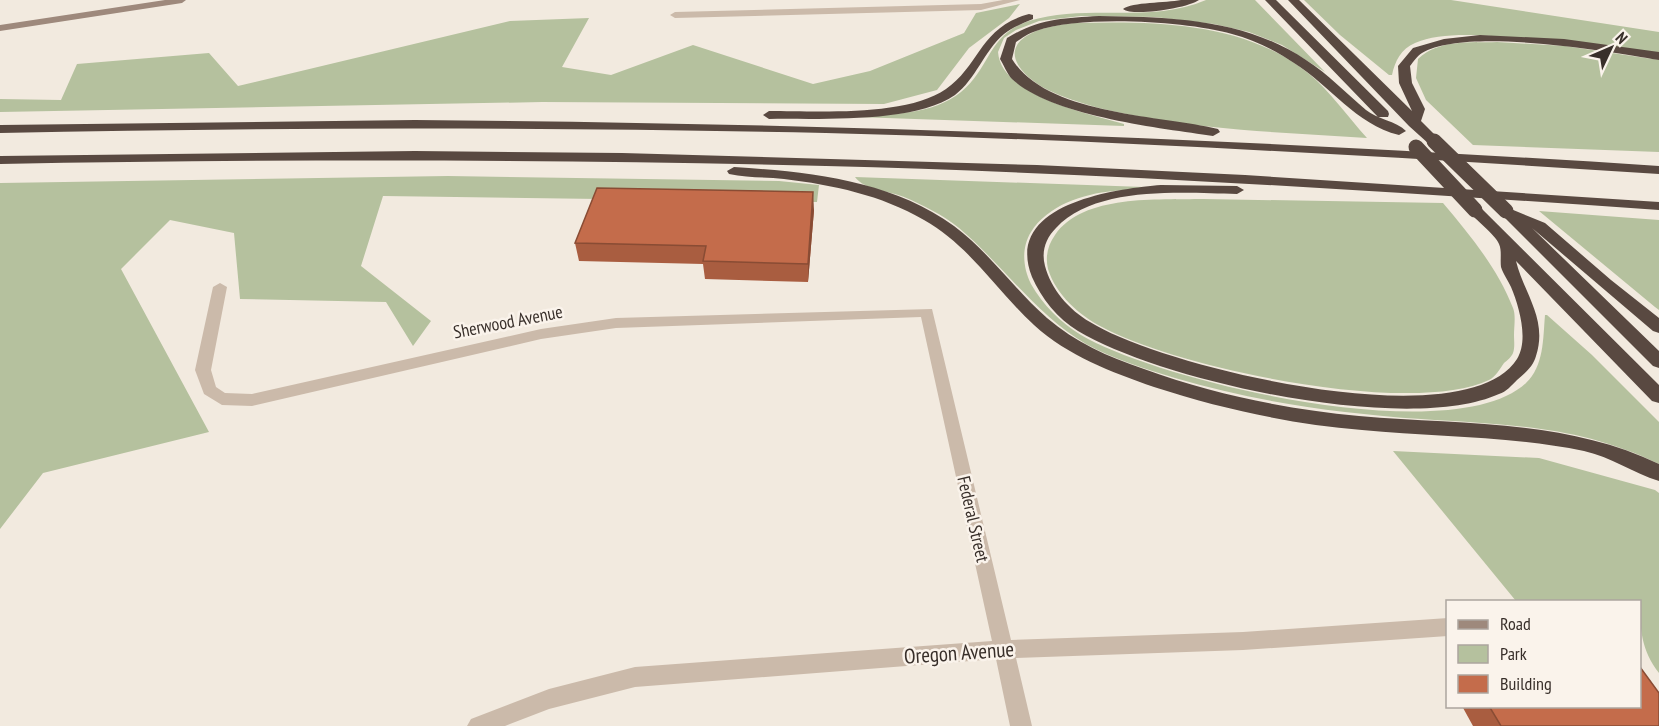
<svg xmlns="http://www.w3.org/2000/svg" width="1659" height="726" viewBox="0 0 1659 726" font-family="'PT Sans Narrow',sans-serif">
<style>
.green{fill:#b5c19e}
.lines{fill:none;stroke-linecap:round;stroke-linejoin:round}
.street{fill:#cbbaaa;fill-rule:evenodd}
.secondary{fill:#9e897c;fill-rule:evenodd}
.highway{fill:#594941;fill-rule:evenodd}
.highway-bridge{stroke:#594941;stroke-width:15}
.wall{fill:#a95d40}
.shaded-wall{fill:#894c34}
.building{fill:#c46c4b;stroke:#894c34;stroke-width:1.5}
.labels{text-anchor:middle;stroke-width:5;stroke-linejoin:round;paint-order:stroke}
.street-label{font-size:18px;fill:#382f2a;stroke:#faf3eb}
.near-street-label{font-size:21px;fill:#382f2a;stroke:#faf3eb}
</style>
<rect width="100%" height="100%" fill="#f2eadf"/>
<!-- green -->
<path class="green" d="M1206 0H1255L1325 72 1282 45 1249 32 1214 24 1155 17 1081 16 1039 21 1016 30 1004 38 998 52C1001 96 1089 114 1124 124V126L856 117C890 114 933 115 961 92 991 68 987 35 1029 21 1086 3 1151 24 1206 0Z
M1304 0H1451L1659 32V53C1622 50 1585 46 1548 42 1512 38 1449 28 1415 43 1401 49 1395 61 1392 75H1389L1340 35Z
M1020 4 1009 18 969 48 937 90 884 104 542 102 0 112V99L61 100 77 64 209 53 238 86 510 21 589 18 562 67 611 75 693 45 813 84 870 71 964 33 976 13Z
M1074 23C1152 21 1244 21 1308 73 1330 91 1348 117 1367 138 1294 133 1221 131 1149 118 1114 112 1079 105 1048 90 1026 79 996 52 1030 34 1043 27 1059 25 1074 23Z
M1497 42 1565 46 1659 60V152L1473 145 1426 100 1416 78 1418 59C1439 39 1470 43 1497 42Z
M448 176 779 181 819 185 817 202 383 196 361 266 431 321 413 346 386 302 240 299 234 233 170 220 121 269 209 432 43 473 0 529V183Z
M855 177 1144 187C1136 191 1123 190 1113 191 1083 194 1048 205 1031 232 1021 248 1023 268 1031 284 1043 305 1060 322 1081 335 1161 382 1453 451 1526 383 1544 366 1543 339 1545 315H1547L1592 355 1659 422V464C1579 425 1507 425 1421 419 1337 413 1256 402 1175 378 1145 369 1114 359 1086 344 1036 315 1003 265 959 228 943 215 923 205 904 197 890 191 864 190 855 177Z
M1203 199 1443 203C1470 235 1498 269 1513 308 1516 315 1514 327 1514 335 1514 340 1515 348 1513 353 1512 356 1507 361 1504 363 1500 369 1495 377 1489 380 1411 417 1177 368 1102 327 1079 315 1056 295 1048 269 1045 256 1048 245 1055 235 1083 194 1158 200 1203 199Z
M1539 211 1659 220V310L1655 307Z
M1393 451 1539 458 1655 490 1659 493V673C1641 650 1640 629 1640 602L1516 601Z"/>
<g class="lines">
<!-- street -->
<path class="street" d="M1003 0H1020L981 10 675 18 670 15 675 12 981 4Z
M220 283 227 287 211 370 216 387 225 393 252 394 541 329 616 318 932 309 1011 640 1243 632 1448 618V636L1243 650 1016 658 1032 726H1010L996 659 635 687 549 709 505 726H467L471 719 549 689 635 667 992 641 921 317 616 328 541 339 252 406 222 405 204 394 195 370 213 287Z"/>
<!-- secondary -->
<path class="secondary" d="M165 0H186L182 3 0 31V25Z"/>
<!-- highway -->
<path class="highway" d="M1181 0H1199C1188 8 1133 17 1123 9 1132 2 1166 3 1181 0Z
M1265 0H1276L1388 111 1389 114 1388 117H1378Z
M1288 0H1299L1412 111 1399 83 1398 66 1413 48 1444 39 1480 35 1564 39 1659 52V60C1608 51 1465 27 1422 53 1417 56 1413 62 1410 66L1412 83 1425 109 1421 121 1441 141 1434 145 1429 144 1409 126Z
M1029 14 1033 15V19C1023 23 1013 27 1004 34 984 51 976 79 955 95 913 124 819 118 769 119L763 115 769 111C817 111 906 117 946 89 980 65 980 27 1029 14Z
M1099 16C1171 17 1245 19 1306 60 1328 74 1346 93 1366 110 1377 119 1396 121 1406 131L1399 135C1355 124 1331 86 1294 63 1275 50 1254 40 1232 34 1185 21 1082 15 1036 31 1029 33 1022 38 1016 42L1012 59C1046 115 1159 115 1218 129L1220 132 1213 136C1160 128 1051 116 1012 79 1007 74 1004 65 1000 59L1007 38C1038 19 1063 18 1099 16Z
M415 120C831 123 1245 139 1659 166V174C1382 156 1104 140 826 133 550 127 275 127 0 133V125Z
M415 151 622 153 1037 165 1245 175 1659 202V210C1382 191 1104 173 826 166 551 159 275 159 0 164V156Z
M734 167C809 172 891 180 954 226 989 252 1014 289 1047 318 1075 342 1108 357 1144 369 1213 394 1285 409 1359 416 1461 425 1565 419 1659 464V481C1633 473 1611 457 1584 451 1511 436 1436 437 1362 430 1291 424 1222 409 1154 387 1111 372 1068 356 1034 325 997 291 969 245 924 220 881 195 833 185 784 179 766 177 747 178 729 174L727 171Z
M1161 185 1237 186 1244 190 1237 194C1183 193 1096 185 1056 228 1046 238 1041 251 1045 266 1051 289 1069 310 1090 322 1159 366 1465 441 1517 359 1529 340 1519 306 1511 287 1508 280 1503 274 1501 267 1500 260 1502 250 1499 244 1495 234 1475 220 1468 210L1475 206 1480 207 1659 385V403L1652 401 1516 261C1524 294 1548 319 1536 356 1533 367 1525 373 1517 380 1512 385 1506 392 1499 394 1408 435 1163 382 1078 331 1058 319 1041 298 1032 277 1003 204 1114 189 1161 185Z
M1506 207 1545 223 1611 280 1659 318V333L1653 331 1532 228 1659 351V368L1653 366 1501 214 1499 211 1501 208Z"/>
<!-- highway-bridge -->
<path class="highway-bridge" d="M1434 141 1506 211
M1416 147 1475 210"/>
</g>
<!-- wall -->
<path class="wall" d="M814 210 808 282 705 279 703 264 579 261 575 243Z
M1462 706H1640L1659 726H1473Z"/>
<!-- shaded-wall -->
<path class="shaded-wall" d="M813 192 814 210 808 282V264Z"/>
<!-- building -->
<path class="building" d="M597 188 813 192 808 264 703 261 706 246 575 243Z
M1640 667 1659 693V726H1501L1489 706H1640Z"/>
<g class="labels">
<!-- street labels -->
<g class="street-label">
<text transform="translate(508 322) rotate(-11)" y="6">Sherwood Avenue</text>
<text transform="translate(973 519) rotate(77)" y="6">Federal Street</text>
</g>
<!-- near-street labels -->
<g class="near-street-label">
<text transform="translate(959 653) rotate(-4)" y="7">Oregon Avenue</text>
</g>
</g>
<!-- legend -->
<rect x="1446" y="600" width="195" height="108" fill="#faf3eb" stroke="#aca59e" stroke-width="1.5"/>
<rect x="1458" y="620" width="30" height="9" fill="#9e897c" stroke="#aca59e" stroke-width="1.5"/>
<text x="1500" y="630" font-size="18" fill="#382f2a">Road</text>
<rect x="1458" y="645" width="30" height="18" fill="#b5c19e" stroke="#aca59e" stroke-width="1.5"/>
<text x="1500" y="660" font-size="18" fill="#382f2a">Park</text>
<rect x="1458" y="675" width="30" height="18" fill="#c46c4b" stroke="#aca59e" stroke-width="1.5"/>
<text x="1500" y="690" font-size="18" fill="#382f2a">Building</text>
<!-- north arrow -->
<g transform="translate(1611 48) rotate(46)" stroke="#faf3eb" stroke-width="4.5" paint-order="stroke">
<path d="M0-4.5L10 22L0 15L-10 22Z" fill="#382f2a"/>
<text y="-9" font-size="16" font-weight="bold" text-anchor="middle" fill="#382f2a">N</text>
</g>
</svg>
